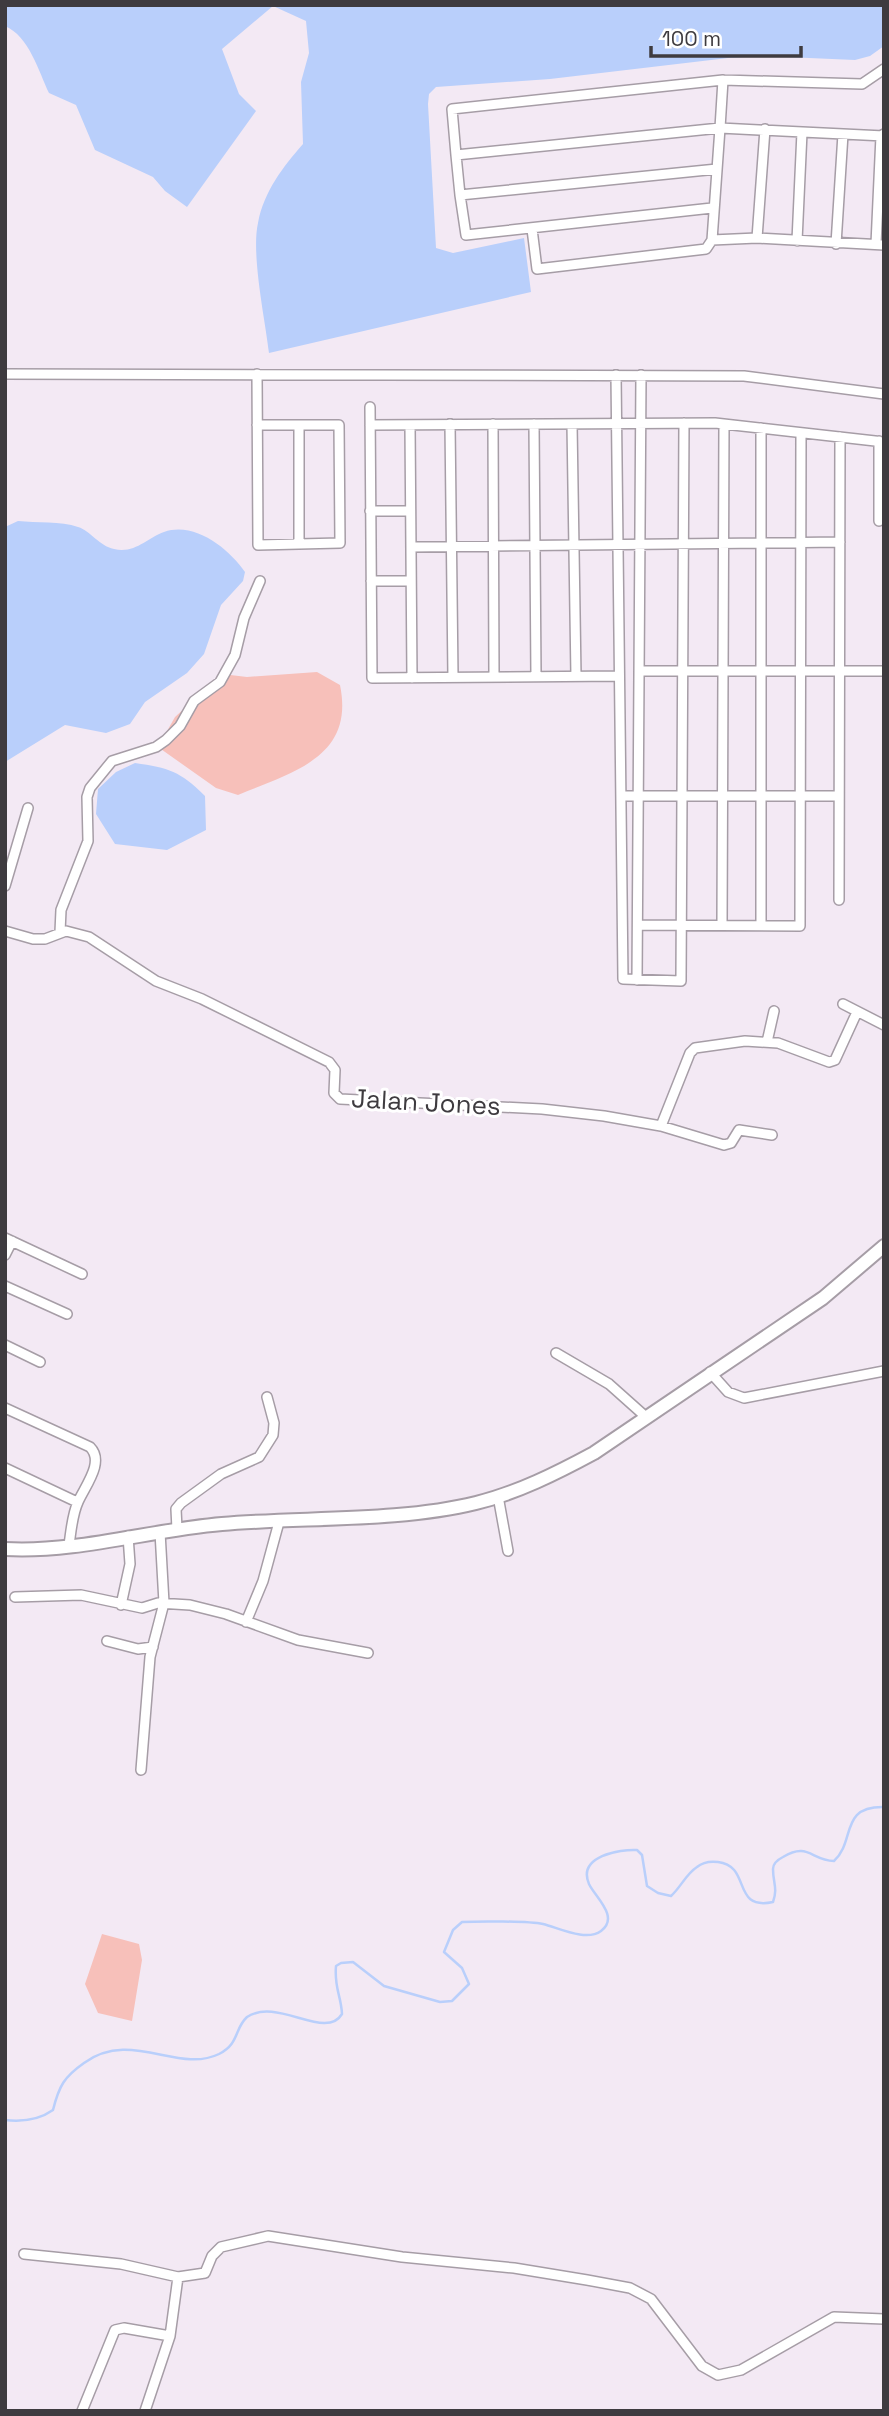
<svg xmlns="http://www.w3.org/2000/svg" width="889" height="2416" viewBox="0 0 889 2416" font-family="'Space Grotesk',sans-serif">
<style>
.green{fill:#f7c0ba}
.water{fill:#b9cffb}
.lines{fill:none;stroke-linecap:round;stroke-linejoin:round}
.stream{stroke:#b9cffb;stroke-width:2.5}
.street-casing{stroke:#a69da6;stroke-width:12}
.secondary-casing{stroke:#a69da6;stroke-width:16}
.street{stroke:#fff;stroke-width:9}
.secondary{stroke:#fff;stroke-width:12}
.labels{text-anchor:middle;stroke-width:6;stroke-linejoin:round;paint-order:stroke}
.street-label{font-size:26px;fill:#3e3b3f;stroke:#fff}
</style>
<rect width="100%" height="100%" fill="#f3e9f4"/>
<!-- green -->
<path class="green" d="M317 672 340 685C355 758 292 772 238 795L216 788 158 747 175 717 222 674 247 677Z
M102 1934 139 1944 142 1960 132 2021 98 2013 85 1984Z"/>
<!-- water -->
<path class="water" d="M5 5H884V46L870 56 855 60 763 56 728 58 550 79 436 87 429 94 428 104 436 248 453 253 524 238 531 292 269 353C265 319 251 254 258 223 264 191 283 167 303 144L301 82 309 53 306 21 273 6 222 49 239 94 256 111 187 207 165 191 153 177 95 150 76 105 49 93C39 72 29 36 5 26Z
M18 521C36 523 61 521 78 527 91 531 99 546 114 549 135 554 147 538 164 532 195 521 229 549 245 572L243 581 221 605 204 654 187 673 145 702 130 724 106 733 65 725 5 762V527Z
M135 763C169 768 180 771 205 796L206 830 167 850 115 844 96 814 98 789 116 772Z"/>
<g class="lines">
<!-- stream -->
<path class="stream" d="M5 2120C23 2122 39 2120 53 2110 59 2086 64 2077 84 2063 131 2029 178 2074 219 2054 240 2043 234 2029 247 2017 277 1997 326 2041 342 2014 341 1995 334 1988 336 1966L341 1963 353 1962 384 1986 440 2002 452 2001 469 1984 462 1968 444 1952 453 1930 462 1922C479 1921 528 1921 543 1924 559 1928 586 1942 601 1931 620 1917 595 1897 589 1884 577 1856 620 1849 637 1850L642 1855 647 1886 658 1893 671 1896C681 1887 686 1874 697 1867 703 1862 710 1861 718 1862 752 1866 731 1911 773 1902 778 1888 773 1883 773 1869 773 1863 777 1860 783 1857 808 1842 811 1860 834 1861 856 1841 839 1806 884 1807"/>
<!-- street casing -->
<g class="street-casing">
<path id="street" d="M723 80 720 128 456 155 452 109 723 80 862 84 884 69
M456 155 460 195 717 169
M460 195 466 235 712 208
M532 229 537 269 706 249 712 240 720 128 884 136
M757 238 765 129
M712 240 757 238 884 245
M797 241 802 132
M836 244 843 134
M876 244 881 136 884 134
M5 374 744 376 884 394
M257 374 258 545 340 543 339 425H257
M616 375 623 979 681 981 684 423
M370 407 372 678 619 676
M450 424 453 677
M493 424 494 677
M534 424 536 676
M572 424 576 676
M299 425V544
M370 425 715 423 884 442
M410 425 412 678
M761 428V925
M879 441V521
M370 511H410
M411 547 840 542
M371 581H411
M639 671H884
M621 796H839
M5 886 28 808
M839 900 840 437
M638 925 800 926 801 433
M722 925 724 424
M5 931 33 939H45L66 931 89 937 156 981 202 999 329 1062 335 1070 334 1093 340 1099 542 1109 604 1116 661 1126 724 1145 731 1143 739 1130 772 1135
M60 932 61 910 88 841 87 797 90 788 112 761 156 747 166 740 180 726 194 701 220 682 235 655 244 618 260 581
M637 980 641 375
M843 1004 884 1025
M767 1042 774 1011
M661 1126 690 1053 695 1048 745 1041 778 1043 829 1062 835 1060 857 1012
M5 1238 82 1274
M5 1255 12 1241
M5 1286 67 1314
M5 1345 40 1362
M556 1353 609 1384 646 1417
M710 1372 728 1392 744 1398 884 1371
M5 1408 90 1447C105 1462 85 1486 78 1502 72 1515 71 1532 69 1545
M5 1468 77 1502
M498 1496 508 1551
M177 1529 176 1509 181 1503 221 1474 259 1457 273 1435 274 1423 267 1397
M15 1597 81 1595 142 1608 158 1603 190 1605 226 1614 298 1640 368 1653
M121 1605 130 1564 128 1536
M246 1622 263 1581 279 1522
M107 1641 138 1649 153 1647
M141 1770 150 1657 164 1603 160 1532
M24 2254 121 2264 178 2277
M82 2411 115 2330 124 2328 170 2336 178 2277 205 2273 212 2256 221 2247 268 2236 402 2257 514 2268 587 2280 630 2288 651 2299 702 2366 718 2375 741 2370 834 2317 884 2319
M145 2411 170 2336"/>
</g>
<!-- secondary casing -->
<g class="secondary-casing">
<path id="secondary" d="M5 1549C78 1553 150 1530 222 1524 302 1517 399 1522 476 1503 517 1493 557 1473 594 1453L823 1298 884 1246"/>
</g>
<!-- street -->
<use href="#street" class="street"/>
<!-- secondary -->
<use href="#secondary" class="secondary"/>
</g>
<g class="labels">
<!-- street labels -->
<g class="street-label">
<text transform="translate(426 1102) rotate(3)" y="9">Jalan Jones</text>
</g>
</g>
<!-- border -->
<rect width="889" height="2416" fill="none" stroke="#3e3b3f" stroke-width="14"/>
<!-- scale -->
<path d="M651 46v10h150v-10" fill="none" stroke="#3e3b3f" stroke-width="3.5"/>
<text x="662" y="46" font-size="21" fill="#3e3b3f" stroke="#ffffff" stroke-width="5" paint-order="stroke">100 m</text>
</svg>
